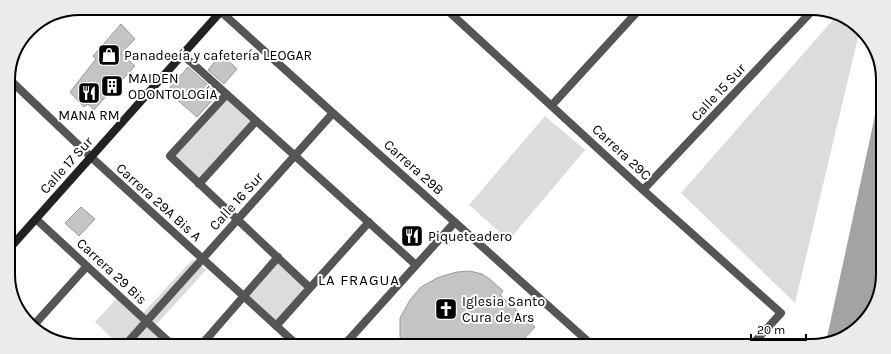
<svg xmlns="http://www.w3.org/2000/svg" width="891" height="354" viewBox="0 0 891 354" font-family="Karla,sans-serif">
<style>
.green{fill:#dcdcdc}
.water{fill:#a3a3a3}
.building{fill:#c4c4c4;stroke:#999}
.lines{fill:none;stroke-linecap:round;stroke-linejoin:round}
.street{stroke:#555;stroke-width:8}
.secondary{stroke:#222;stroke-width:8}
.labels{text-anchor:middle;stroke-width:4;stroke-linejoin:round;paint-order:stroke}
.poi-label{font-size:14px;fill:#000;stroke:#fff;text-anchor:start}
.street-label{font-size:14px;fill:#000;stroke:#fff}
.neighbourhood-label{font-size:15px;letter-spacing:1px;fill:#000;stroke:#fff}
.rim{fill:none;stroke:#000;stroke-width:2}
</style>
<rect width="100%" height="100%" fill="#fff"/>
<!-- green -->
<path class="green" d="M838 14 860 29 795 303 681 193Z
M227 97 254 121 200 182 171 157Z
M545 116 585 150 509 240 469 205Z
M278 257 310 288 276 326 243 296Z
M193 259 206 270 154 327 171 343 116 342 95 322 119 296 141 315Z"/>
<!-- water -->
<path class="water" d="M882 83 879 274 872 308 855 331 826 342Z"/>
<!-- building -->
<path class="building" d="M121 24 135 39 121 53 135 66 121 81 123 83 111 97 108 94 94 110 88 104 84 107 70 92 96 59 93 56Z
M221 54 237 69 224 84 208 70Z
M188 67 218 94 197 117 167 91Z
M81 207 95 219 79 236 65 223Z
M470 271 482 274 491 280 503 291 500 295 535 327 519 344H401L400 335V318L410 300 421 287 437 278 446 275 457 272Z"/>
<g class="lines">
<!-- street -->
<path class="street" d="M218 9 333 113 592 345
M447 10 643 190 781 313 751 346
M182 55 192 63 416 265
M8 78 91 157 295 343
M226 95 170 156 310 288
M552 105 638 11
M199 184 256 121
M643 190 811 12
M36 219 170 343
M33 326 87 266
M276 326 369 222
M128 342 333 113
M203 343 278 257
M345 344 455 222"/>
<!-- secondary -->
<path class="secondary" d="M9 249 223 9"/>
</g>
<!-- icons -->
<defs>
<g id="shop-square" transform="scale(1.15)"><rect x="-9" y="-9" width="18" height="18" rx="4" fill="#000" stroke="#fff"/><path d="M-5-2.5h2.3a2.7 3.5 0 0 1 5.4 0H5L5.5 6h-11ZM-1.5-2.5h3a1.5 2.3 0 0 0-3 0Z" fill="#fff"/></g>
<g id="building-square" transform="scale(1.15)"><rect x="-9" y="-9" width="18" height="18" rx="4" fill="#000" stroke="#fff"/><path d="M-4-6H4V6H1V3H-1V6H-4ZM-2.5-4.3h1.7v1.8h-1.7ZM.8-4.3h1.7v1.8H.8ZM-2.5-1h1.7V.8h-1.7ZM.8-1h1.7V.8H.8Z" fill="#fff"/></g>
<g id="restaurant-square" transform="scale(1.15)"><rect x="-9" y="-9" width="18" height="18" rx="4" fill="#000" stroke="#fff"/><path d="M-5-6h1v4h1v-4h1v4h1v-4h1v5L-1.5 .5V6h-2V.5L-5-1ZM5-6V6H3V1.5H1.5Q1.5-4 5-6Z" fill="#fff"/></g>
<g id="church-square" transform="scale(1.15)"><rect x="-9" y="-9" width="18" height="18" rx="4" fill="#000" stroke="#fff"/><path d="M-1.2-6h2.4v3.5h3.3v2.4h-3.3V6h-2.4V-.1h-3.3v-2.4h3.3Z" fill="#fff"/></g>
</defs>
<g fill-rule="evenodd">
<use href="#shop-square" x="109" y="55"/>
<use href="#building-square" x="112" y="86"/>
<use href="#restaurant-square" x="89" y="93"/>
<use href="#restaurant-square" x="412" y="236"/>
<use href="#church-square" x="446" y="309"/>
</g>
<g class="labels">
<!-- poi labels -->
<g class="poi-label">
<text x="124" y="60">Panadeeía y cafetería LEOGAR</text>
<text x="128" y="83">MAIDEN<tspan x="128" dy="16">ODONTOLOGÍA</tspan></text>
<text x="89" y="120" text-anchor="middle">MANA RM</text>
<text x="428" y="241">Piqueteadero</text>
<text x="462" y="306">Iglesia Santo<tspan x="462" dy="16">Cura de Ars</tspan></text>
</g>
<!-- street labels -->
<g class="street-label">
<text transform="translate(718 92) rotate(-47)" y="5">Calle 15 Sur</text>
<text transform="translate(622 152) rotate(43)" y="5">Carrera 29C</text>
<text transform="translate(66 165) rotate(-48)" y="5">Calle 17 Sur</text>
<text transform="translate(414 167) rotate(42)" y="5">Carrera 29B</text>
<text transform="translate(236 201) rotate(-48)" y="5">Calle 16 Sur</text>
<text transform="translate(159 202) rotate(42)" y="5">Carrera 29A Bis A</text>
<text transform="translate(112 271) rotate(43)" y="5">Carrera 29 Bis</text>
</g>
<!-- neighbourhood labels -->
<g class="neighbourhood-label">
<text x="359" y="285">LA FRAGUA</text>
</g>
</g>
<!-- crop -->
<path d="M0 0H891V354H0ZM80 15H811A65 65 0 0 1 876 80V274A65 65 0 0 1 811 339H80A65 65 0 0 1 15 274V80A65 65 0 0 1 80 15Z" fill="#ebebeb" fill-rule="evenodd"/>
<path class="rim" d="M80 15H811A65 65 0 0 1 876 80V274A65 65 0 0 1 811 339H80A65 65 0 0 1 15 274V80A65 65 0 0 1 80 15Z"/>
<!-- scale -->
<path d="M751 334v6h55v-6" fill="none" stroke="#000000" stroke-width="2"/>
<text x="757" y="334" font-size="12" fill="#000000" stroke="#ffffff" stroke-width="3" paint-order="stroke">20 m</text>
</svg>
